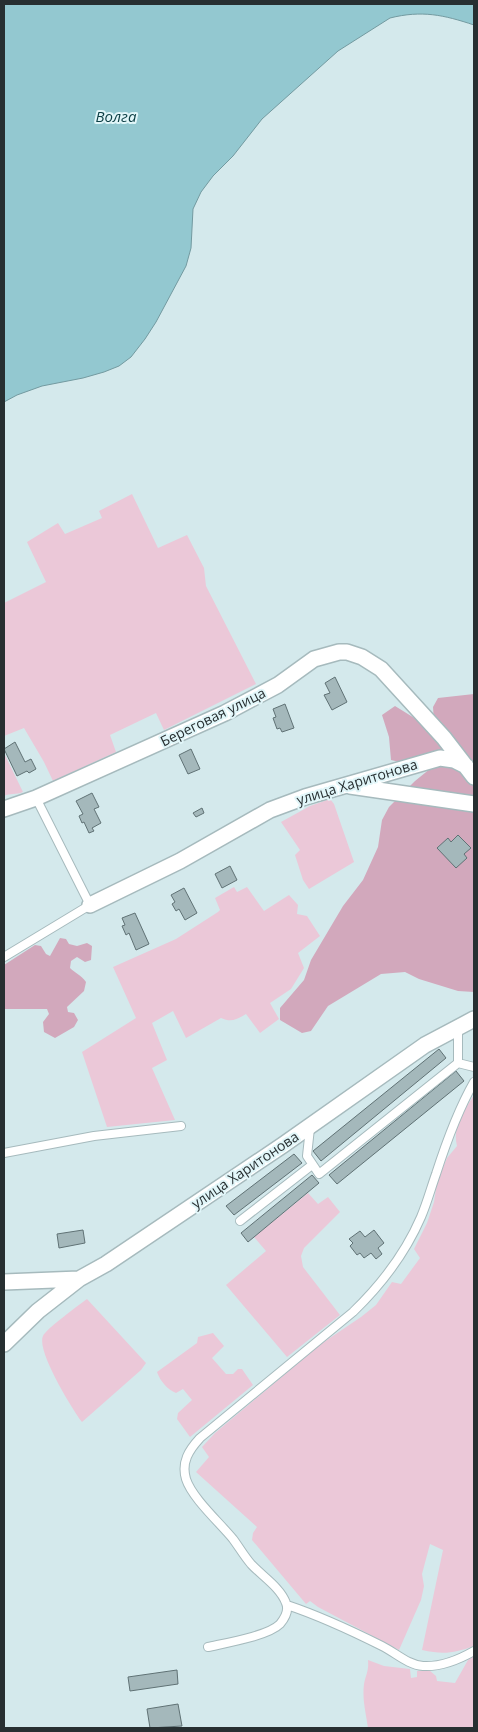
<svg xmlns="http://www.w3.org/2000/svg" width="478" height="1732" viewBox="0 0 478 1732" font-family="'Open Sans',sans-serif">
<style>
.green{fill:#ebc8d8}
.forest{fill:#d2a8bc}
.water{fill:#93c8d0;stroke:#739aa0}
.building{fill:#a4b8bb;stroke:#607275}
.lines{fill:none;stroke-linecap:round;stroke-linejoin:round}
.service-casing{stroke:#a6babd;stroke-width:10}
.minor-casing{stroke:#a6babd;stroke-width:18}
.service{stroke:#fff;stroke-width:8}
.minor{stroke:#fff;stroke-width:15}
.labels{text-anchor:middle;stroke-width:4;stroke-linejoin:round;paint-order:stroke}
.street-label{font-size:14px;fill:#272f31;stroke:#e1f6f9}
.water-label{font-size:15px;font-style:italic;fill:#0c3e44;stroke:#e1f6f9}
</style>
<rect width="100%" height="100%" fill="#d4e9ec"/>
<!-- green -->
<path class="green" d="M132 494 158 548 187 535 204 568 206 586 256 684 164 730 156 713 110 735 116 752 53 781 44 762 24 728 4 736V603L46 582 27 542 58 523 65 534 102 518 99 511Z
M4 753 23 792C16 795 10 793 4 796Z
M330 799 334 804 354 862 309 889 303 880 295 855 300 850 281 822 310 806Z
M234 887 237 892 247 887 264 911 289 895 298 905 297 914 307 916 320 936 298 953 304 968 291 989 270 1003 279 1019 260 1033 246 1014C237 1019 232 1023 221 1018L186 1038 173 1011 152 1023 167 1060 152 1068 175 1120 107 1127 82 1052 136 1018 113 967 176 939 218 912 220 910 215 898Z
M474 1095V1646C454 1653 444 1655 422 1650L443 1550 430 1544 422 1574 424 1586 421 1600 399 1650 318 1607 310 1601 306 1604 252 1540 253 1533 257 1527 196 1472 209 1457 202 1447 215 1433 321 1344 361 1317 376 1305 392 1282 401 1284 420 1258 414 1249 427 1223 434 1202 437 1182 447 1158 457 1146C452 1126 464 1111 474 1095Z
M308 1193 318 1204 328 1197 340 1212 304 1248 301 1256 303 1267 340 1315 287 1357 226 1285 266 1251 254 1237Z
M87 1299 146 1363 141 1370 82 1422C72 1409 36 1350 43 1336 46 1329 79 1305 87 1299Z
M213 1333 224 1346 212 1358 226 1374H233L238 1369H242L253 1385 190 1437 177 1419 178 1413 192 1400 183 1389 176 1393C168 1390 160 1381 157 1372L197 1343 198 1337Z
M474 1656V1728H368C366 1713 362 1700 364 1684 366 1674 369 1671 368 1660L384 1666 410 1669 411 1678 417 1677V1671L429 1670 436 1676 437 1681 455 1683 468 1660Z"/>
<!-- forest -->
<path class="forest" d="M474 694V992L458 991 419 979 405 972 381 974 328 1006 311 1031 302 1033 280 1020V1008L304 980 311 960 343 906 363 880 378 847 382 820 389 807 415 781 436 764 413 765 391 760 389 737 382 715 395 706 416 719 434 722 433 707 438 698Z
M60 938 66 939 69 944 77 946 87 943 92 946 91 960 85 962 77 957 71 961 70 968C75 973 81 975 86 982L84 991 67 1007 68 1012 74 1013 78 1020 74 1027 55 1038 44 1032 43 1022 49 1014 47 1009H4V965L35 945 41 946 46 954 50 956Z"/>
<!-- water -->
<path class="water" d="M4 4H474V25C444 15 422 10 390 18L338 51 262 119 233 156 213 176 201 192 193 209 191 248 186 266 156 322 145 339 131 357 119 366 104 372 83 378 42 386 17 395 4 402Z"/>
<!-- building -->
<path class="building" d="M335 677 347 702 332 710 324 695 330 693 325 683Z
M285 704 294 728 282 732 280 728 277 729 273 718 276 717 273 709Z
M15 742 25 762 31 759 36 769 29 773 27 771 17 776 4 749Z
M191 749 200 769 188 774 179 755Z
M92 793 99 807 94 809 101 823 92 828 94 831 89 833 84 822 82 823 79 816 83 814 76 801Z
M202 808 204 813 196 817 193 813Z
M458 835 471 848 464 854 467 858 456 868 437 848 448 838 451 842Z
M230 866 237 880 222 888 215 874Z
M184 888 197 913 185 920 179 909 176 911 172 904 175 902 171 895Z
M135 913 149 944 136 950 129 933 126 935 122 926 125 925 122 918Z
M439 1049 446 1058 321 1161 313 1151Z
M456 1071 464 1081 337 1184 329 1175Z
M294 1154 302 1163 234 1215 226 1206Z
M312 1175 319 1183 248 1242 241 1233Z
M83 1230 85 1243 59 1248 57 1234Z
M374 1230 384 1243 378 1248 382 1254 376 1259 371 1253 364 1258 360 1253 357 1255 350 1246 353 1243 349 1239 360 1231 365 1237Z
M177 1670 178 1684 130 1691 128 1677Z
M178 1704 182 1726 150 1728 147 1709Z"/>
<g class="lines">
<!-- service casing -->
<g class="service-casing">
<path id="service" d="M4 957 90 905 36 798
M458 1063 474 1067
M310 1128 307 1156 319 1174 458 1063V1027
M4 1153 94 1136 181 1126
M240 1221 312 1165
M287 1605C320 1616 352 1631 382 1646 396 1653 408 1665 423 1666 440 1667 460 1659 474 1651
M208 1647C226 1643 268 1636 280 1624 285 1618 289 1610 286 1603 280 1587 262 1576 251 1564 244 1556 239 1547 233 1539 220 1523 192 1498 186 1479 181 1462 189 1450 200 1438L353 1312C382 1284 405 1254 421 1217 427 1203 431 1188 436 1174 446 1143 458 1110 474 1082"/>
</g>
<!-- minor casing -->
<g class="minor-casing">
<path id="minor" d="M350 786 474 804
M4 809 36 798 225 713 278 685 314 659 339 652H347L362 657 381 669 444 738 474 777
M90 905 180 861 270 810 305 797 440 758 454 760 466 766
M4 1282 79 1279 106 1264 283 1145 425 1045 474 1019
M4 1344 38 1311 79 1279"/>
</g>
<!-- service -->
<use href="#service" class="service"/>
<!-- minor -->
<use href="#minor" class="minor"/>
</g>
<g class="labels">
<!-- street labels -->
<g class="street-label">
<text transform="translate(213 717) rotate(-26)" y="5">Береговая улица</text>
<text transform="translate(357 782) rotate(-17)" y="5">улица Харитонова</text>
<text transform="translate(245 1170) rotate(-34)" y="5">улица Харитонова</text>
</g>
<!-- water labels -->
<g class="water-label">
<text x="116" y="122">Волга</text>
</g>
</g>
<!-- border -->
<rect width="478" height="1732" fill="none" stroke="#272f31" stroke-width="10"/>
</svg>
